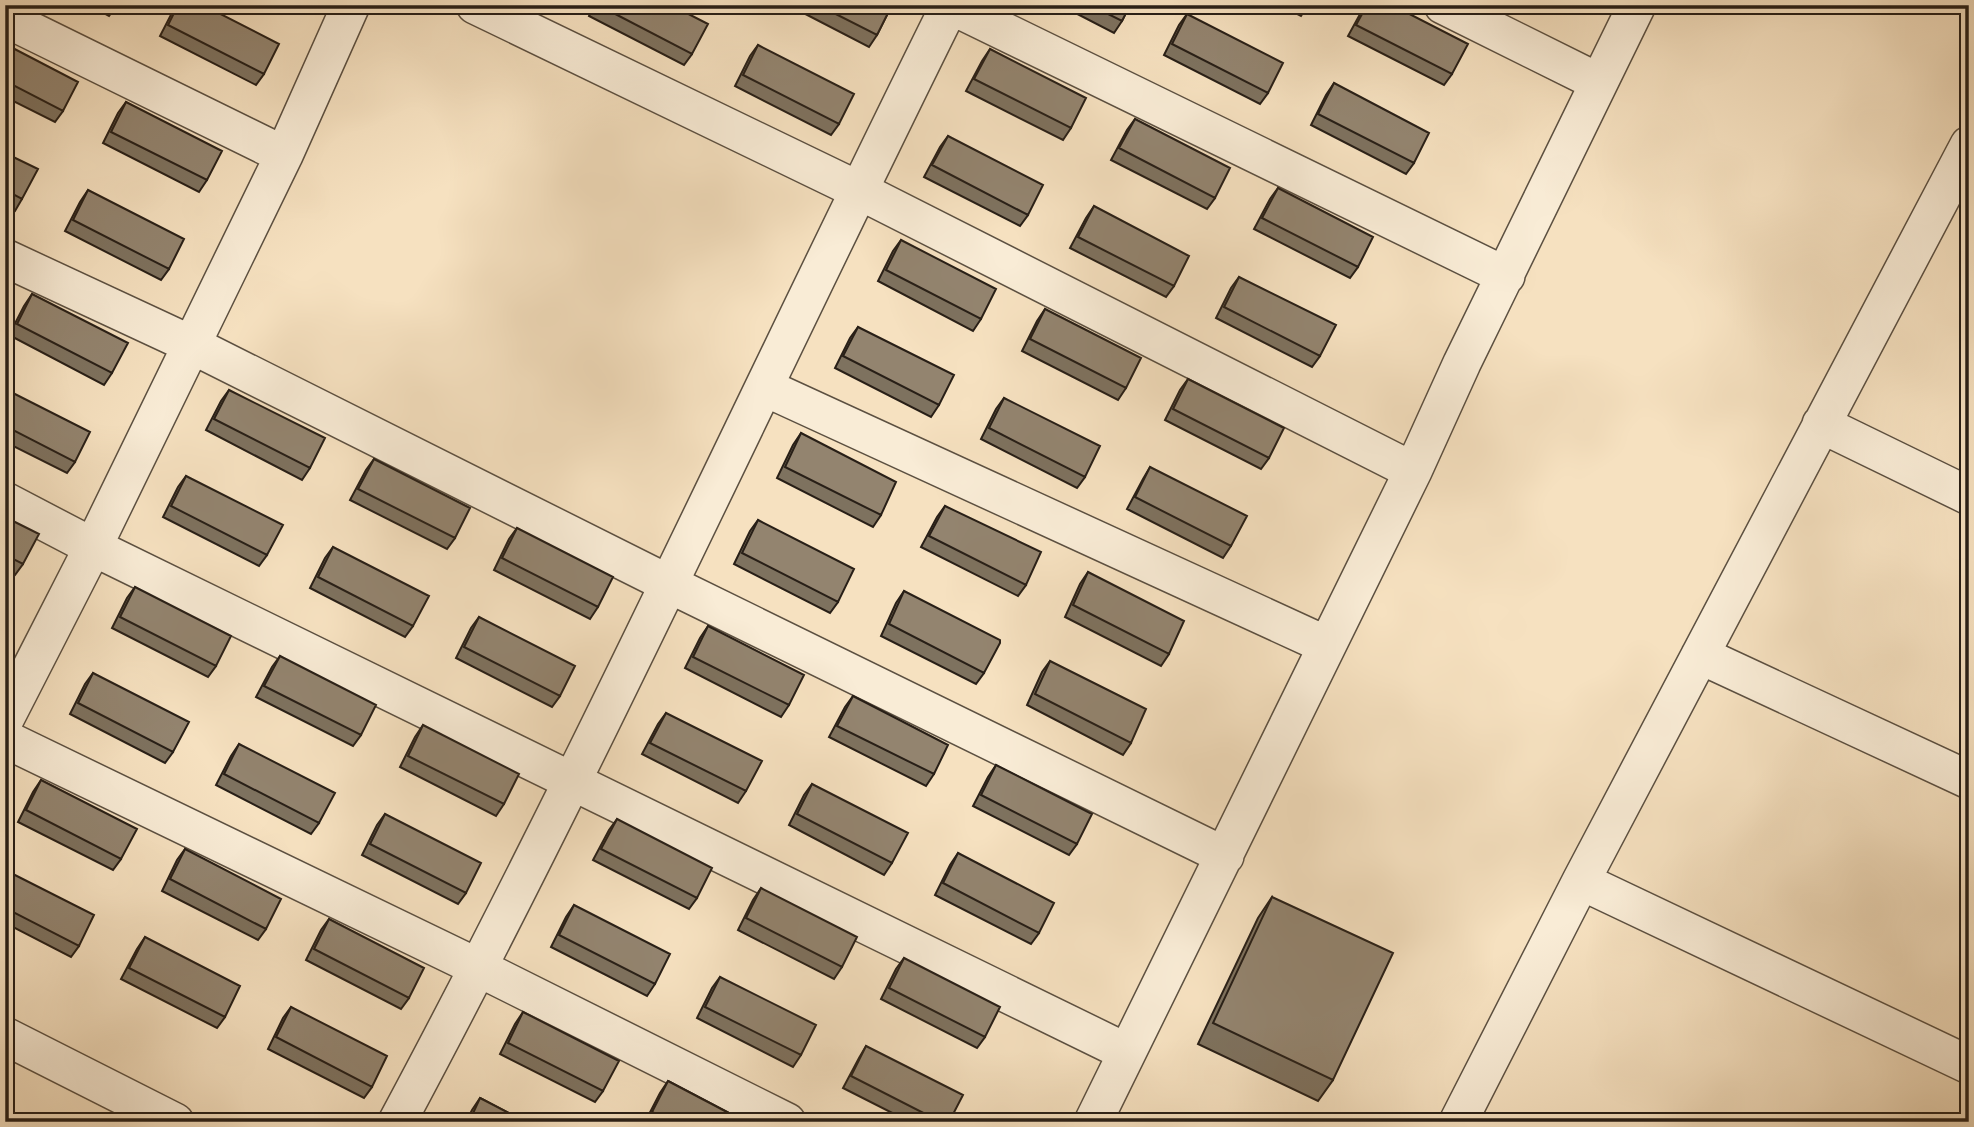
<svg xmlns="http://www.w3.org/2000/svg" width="1974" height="1127" viewBox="0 0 1974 1127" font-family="'Gentium Book Plus',serif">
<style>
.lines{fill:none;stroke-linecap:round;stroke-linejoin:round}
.minor-casing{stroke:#5c5041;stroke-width:40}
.minor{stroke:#f9ecd6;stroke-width:37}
.wall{fill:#7e725f;stroke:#281f17;stroke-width:2}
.building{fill:#93846f;stroke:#281f17;stroke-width:2}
</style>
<rect width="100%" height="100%" fill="#f6e1c0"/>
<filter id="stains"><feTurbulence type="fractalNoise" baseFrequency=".00286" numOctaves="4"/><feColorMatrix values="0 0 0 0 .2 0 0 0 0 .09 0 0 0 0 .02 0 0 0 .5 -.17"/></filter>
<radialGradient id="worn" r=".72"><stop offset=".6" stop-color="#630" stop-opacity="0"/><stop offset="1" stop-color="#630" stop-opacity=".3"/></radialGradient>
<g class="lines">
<!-- minor casing -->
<g class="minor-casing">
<path id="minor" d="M475 5 858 190 1413 471
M950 5 1506 276
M1443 5 1598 82
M5 18 284 155
M5 258 190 344 667 583 1225 856
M764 387 1326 645
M1821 424 1969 496
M5 501 93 547 1126 1052
M1700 655 1969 780
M5 719 93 547 284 155 351 5
M5 739 479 968 787 1122
M1581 881 1969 1065
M5 1036 175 1122
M397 1122C593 756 765 377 950 5
M1093 1122 1413 471 1462 363 1637 5
M1458 1122 1581 881 1969 145"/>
</g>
<!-- minor -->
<use href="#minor" class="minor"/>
</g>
<!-- wall -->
<path class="wall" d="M89 5H117L109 16Z
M176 5H203L264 74 256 85 160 36Z
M594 5H671L692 54 684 65 589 16Z
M788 5H892L877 35 869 47Z
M1060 5H1130L1122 21 1114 33Z
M1280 5H1308L1301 16Z
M1365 5H1392L1452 74 1444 85 1348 36Z
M1187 14 1268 93 1260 104 1164 55 1179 25Z
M5 44 63 111 55 122 5 97Z
M758 45 839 124 831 135 735 86 750 56Z
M990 49 1071 128 1063 140 966 91 982 61Z
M1334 83 1414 163 1406 174 1311 125 1326 95Z
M126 102 207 180 199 192 103 143 118 113Z
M1135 119 1215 198 1207 209 1111 160 1127 130Z
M948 136 1028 215 1020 226 924 177 940 147Z
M5 153 22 199 15 211 5 206Z
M1278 188 1358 267 1350 278 1254 229 1270 199Z
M88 190 169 269 161 280 65 231 80 202Z
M1094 206 1174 286 1166 297 1070 248 1086 218Z
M901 240 981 319 973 331 878 281 893 251Z
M1239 277 1320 356 1312 367 1216 318 1231 288Z
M32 294 112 373 104 385 9 335 24 306Z
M1045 309 1126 388 1118 400 1022 351 1037 321Z
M858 327 939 405 931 417 835 368 850 338Z
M1188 379 1269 458 1261 469 1165 420 1180 390Z
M5 389 75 462 67 473 5 442Z
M229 390 310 468 302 480 206 430 221 401Z
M1004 398 1085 477 1077 488 981 439 996 409Z
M801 433 881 515 873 527 777 478 793 445Z
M374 459 455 538 447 549 350 500 366 470Z
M1150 467 1231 546 1223 558 1127 509 1143 479Z
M186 476 267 555 259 566 163 517 178 487Z
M945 506 1026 585 1018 596 921 547 937 517Z
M5 517 23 564 15 575 5 570Z
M758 520 838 602 830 613 734 564 750 531Z
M517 528 598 607 590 619 494 570 509 539Z
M333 547 413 626 405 637 310 588 325 558Z
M1088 572 1169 654 1161 666 1065 617 1080 584Z
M135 587 216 666 208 677 112 628 127 598Z
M904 591 984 673 976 684 881 636 896 603Z
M479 617 560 696 552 707 456 658 471 628Z
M708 626 789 705 781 717 685 668 700 638Z
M280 656 361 735 353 746 256 697 272 667Z
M1050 661 1131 743 1123 755 1027 705 1042 672Z
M93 673 173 752 165 763 70 714 85 684Z
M853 696 934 774 926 786 829 737 845 707Z
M666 713 746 791 738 803 642 754 658 724Z
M423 725 504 804 496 816 400 767 415 737Z
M239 744 319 823 311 834 216 785 231 756Z
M996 765 1077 844 1069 855 973 806 988 777Z
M41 780 121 859 113 870 18 822 33 792Z
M812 784 892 863 884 875 789 825 804 795Z
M385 814 466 893 458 904 362 855 377 825Z
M617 819 697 898 689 909 593 860 609 830Z
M185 849 266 929 258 940 162 891 177 860Z
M958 853 1039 933 1031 944 935 895 950 865Z
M5 870 79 946 71 957 5 923Z
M761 888 842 967 834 979 738 930 753 900Z
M1272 897 1333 1080 1318 1101 1198 1044 1258 918Z
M574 905 655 984 647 996 551 947 566 917Z
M329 919 409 998 401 1009 306 960 321 930Z
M145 937 225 1017 217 1028 121 979 137 949Z
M904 958 985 1037 977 1048 881 999 896 969Z
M720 977 801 1055 793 1067 697 1018 712 988Z
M291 1007 372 1087 364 1098 268 1049 283 1018Z
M523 1012 603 1091 595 1102 500 1054 515 1024Z
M866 1046 949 1122H910L843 1088 859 1058Z
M668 1081 746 1122H645L660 1093Z
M480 1098 526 1122H466L472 1110Z"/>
<!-- building -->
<path class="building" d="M178 5H203L279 44 264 74 168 25Z
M598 5H671L708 24 692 54Z
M818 5H892L877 35Z
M1090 5H1130L1122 21Z
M1367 5H1392L1468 44 1452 74 1356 25Z
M1187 14 1283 63 1268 93 1172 44Z
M5 44 78 82 63 111 5 81Z
M758 45 854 94 839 124 743 75Z
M990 49 1086 98 1071 128 974 79Z
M1334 83 1429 133 1414 163 1318 114Z
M126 102 222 151 207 180 111 132Z
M1135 119 1230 168 1215 198 1119 148Z
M948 136 1043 185 1028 215 932 165Z
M5 153 38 169 22 199 5 190Z
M1278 188 1373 237 1358 267 1262 218Z
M88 190 184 239 169 269 73 220Z
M1094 206 1189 256 1174 286 1078 237Z
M901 240 996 289 981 319 886 270Z
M1239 277 1336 325 1320 356 1224 307Z
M32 294 128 343 112 373 17 324Z
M1045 309 1141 358 1126 388 1030 339Z
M858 327 954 375 939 405 843 356Z
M1188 379 1284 428 1269 458 1173 409Z
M5 389 90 432 75 462 5 426Z
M229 390 325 438 310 468 214 419Z
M1004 398 1100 446 1085 477 989 428Z
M801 433 896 482 881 515 785 467Z
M374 459 470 508 455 538 358 489Z
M1150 467 1247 516 1231 546 1135 497Z
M186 476 283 525 267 555 171 506Z
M945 506 1041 552 1026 585 929 536Z
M5 517 39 534 23 564 5 555Z
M758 520 854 569 838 602 742 553Z
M517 528 613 577 598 607 502 558Z
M333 547 429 596 413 626 318 577Z
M1088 572 1184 621 1169 654 1073 605Z
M135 587 231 636 216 666 120 617Z
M904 591 1000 640V643L984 673 889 624Z
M479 617 575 666 560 696 464 647Z
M708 626 804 675 789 705 693 657Z
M280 656 376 705 361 735 264 686Z
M1050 661 1146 709 1131 743 1035 694Z
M93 673 189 722 173 752 78 703Z
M853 696 948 745 934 774 837 726Z
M666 713 762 761 746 791 650 743Z
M423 725 519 774 504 804 408 756Z
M239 744 335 793 319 823 224 774Z
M996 765 1092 814 1077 844 981 795Z
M41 780 137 829 121 859 26 810Z
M812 784 908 833 892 863 797 814Z
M385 814 481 863 466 893 370 844Z
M617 819 712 868 697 898 601 849Z
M185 849 281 899 266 929 170 879Z
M958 853 1054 903 1039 933 943 883Z
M5 870 94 915 79 946 5 908Z
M761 888 857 937 842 967 746 918Z
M1272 897 1393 953 1333 1080 1213 1023Z
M574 905 670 954 655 984 559 935Z
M329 919 424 968 409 998 314 949Z
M145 937 240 986 225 1017 129 968Z
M904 958 1000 1007 985 1037 889 988Z
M720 977 816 1025 801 1055 705 1007Z
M291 1007 387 1056 372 1087 276 1037Z
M523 1012 619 1061 603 1091 508 1043Z
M866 1046 963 1095 949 1122H941L851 1076Z
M668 1081 746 1122H672L652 1112Z
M480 1098 526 1122H469Z"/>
<!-- margin -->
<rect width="1974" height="1127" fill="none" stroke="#f6e1c0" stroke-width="28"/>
<rect x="7" y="7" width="1960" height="1113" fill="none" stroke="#281f17" stroke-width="3.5"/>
<rect x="14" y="14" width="1946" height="1099" fill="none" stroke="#281f17" stroke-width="2"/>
<rect width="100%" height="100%" filter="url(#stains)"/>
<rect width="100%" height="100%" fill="url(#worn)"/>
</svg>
